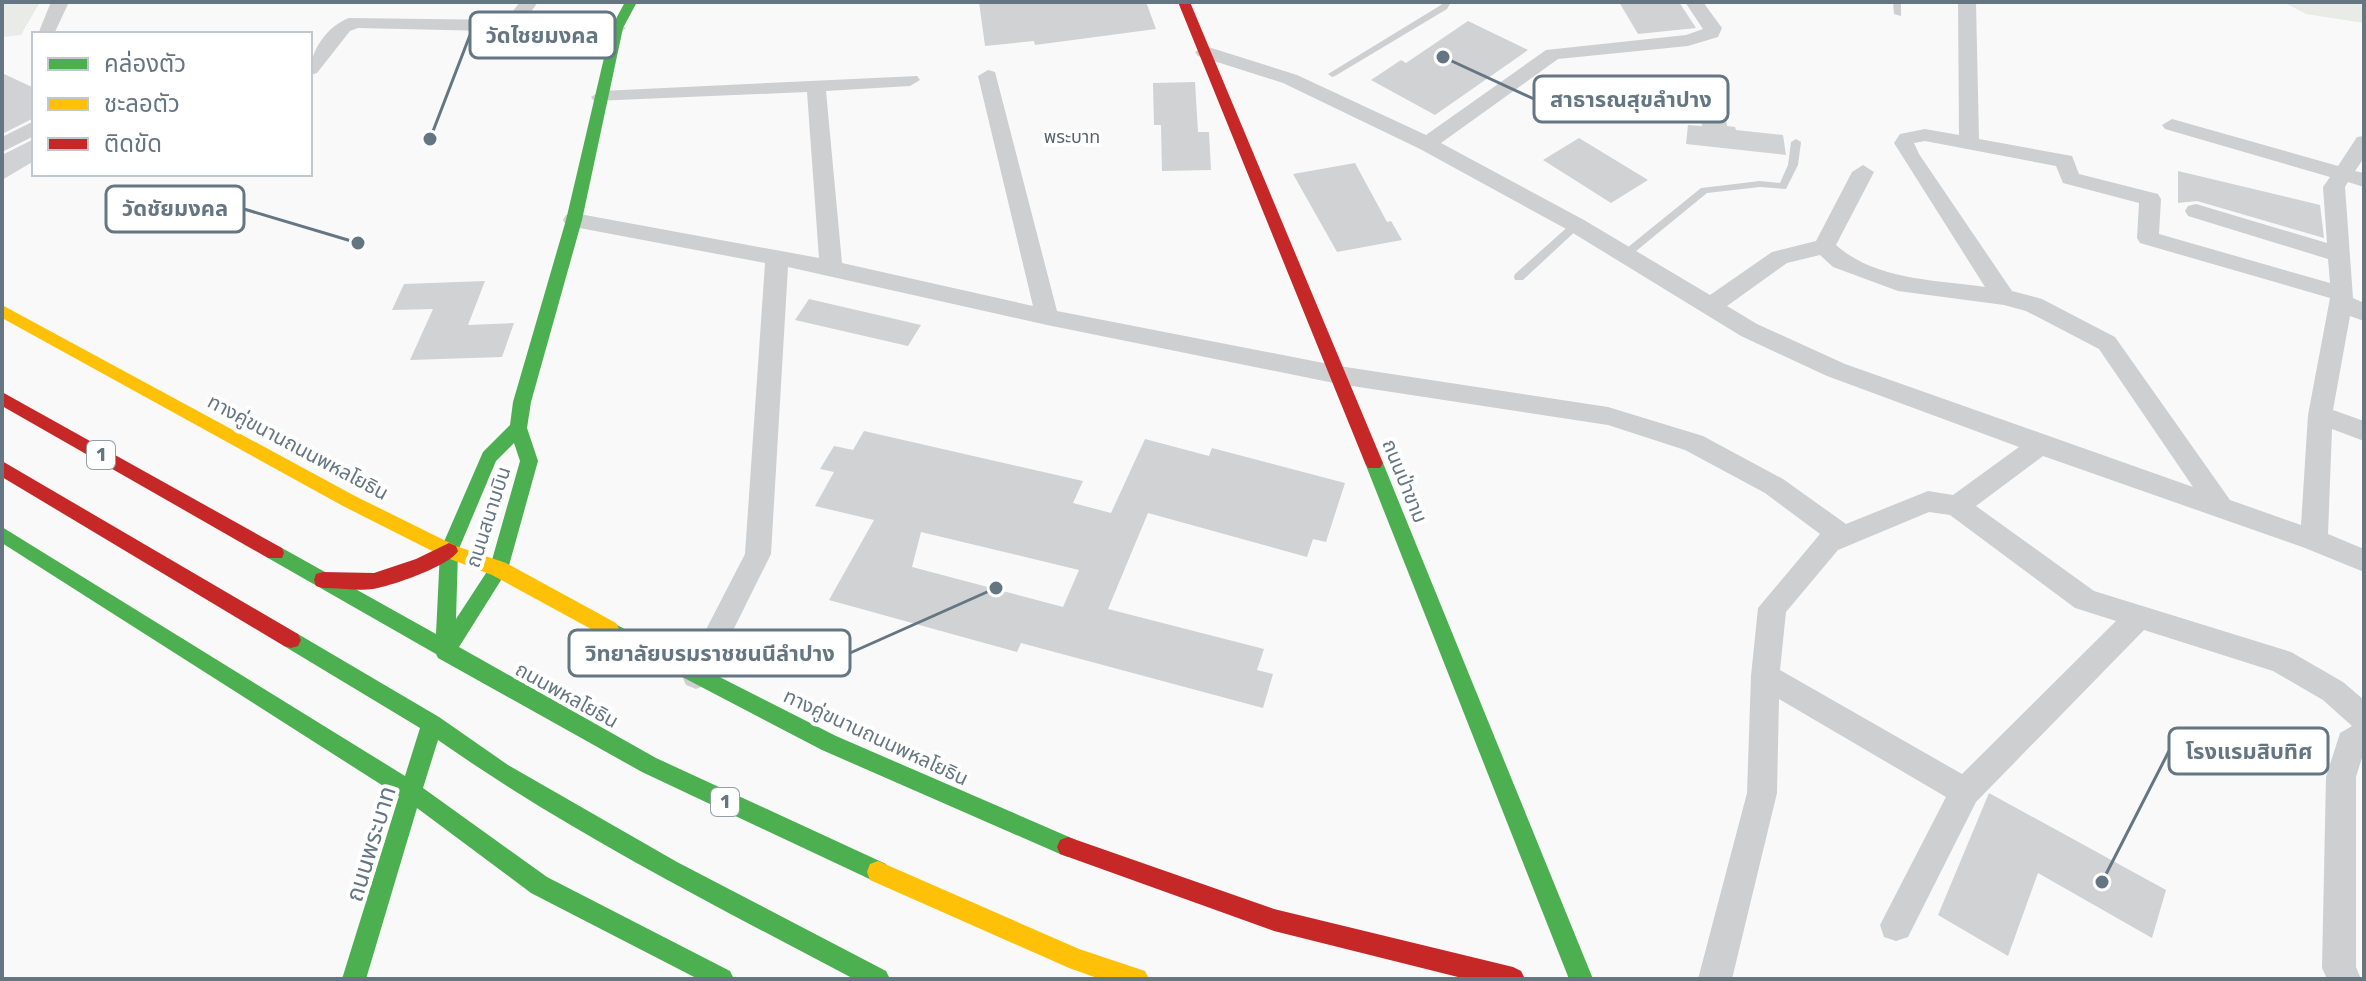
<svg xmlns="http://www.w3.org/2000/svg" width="2366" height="981" viewBox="0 0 2366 981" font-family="Rubik,'Noto Sans Thai',sans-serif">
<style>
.green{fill:#e8ebe6}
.building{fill:#d0d2d3;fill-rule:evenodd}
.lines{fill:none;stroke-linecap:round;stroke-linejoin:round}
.lane{fill:#cecfd0;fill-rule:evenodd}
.street{fill:#cecfd0;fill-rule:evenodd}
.fast{fill:#4caf50;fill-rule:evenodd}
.slow{fill:#ffc107;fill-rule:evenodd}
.jam{fill:#c62828;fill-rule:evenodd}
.labels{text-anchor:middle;stroke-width:8;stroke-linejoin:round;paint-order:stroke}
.far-neighbourhood-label{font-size:18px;fill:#57646e;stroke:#fff}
.shield{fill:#fff;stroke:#939fa8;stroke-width:2}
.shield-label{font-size:18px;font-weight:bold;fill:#657683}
.street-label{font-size:20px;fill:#657683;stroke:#fff}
.near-street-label{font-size:24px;fill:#657683;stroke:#fff}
.leader{fill:none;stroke:#657683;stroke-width:3}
.callout-dot{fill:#657683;stroke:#fff;stroke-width:3}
.callout{fill:#fff;stroke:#657683;stroke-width:3}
.callout-label{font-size:22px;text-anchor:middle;font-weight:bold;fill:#657683}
</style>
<rect width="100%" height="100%" fill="#f9f9f9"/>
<!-- green -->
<path class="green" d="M2 2H40L21 35 2 37Z
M2283 2H2364V23L2306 14Z"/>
<!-- building -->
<path class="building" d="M979 2H1146L1156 29 1035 45 1034 41 985 46Z
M1619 2H1679L1696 28 1638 34Z
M1468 21 1528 50 1435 115 1371 80 1401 60 1406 63Z
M2 73 34 88V118L2 134Z
M1195 82 1198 132H1209L1211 170 1162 171 1161 125H1154L1153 83Z
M1700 114 1726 117 1727 126 1735 127 1736 130 1783 135 1786 155 1686 144 1688 125 1702 126Z
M1579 138 1648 180 1611 203 1543 160Z
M34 139V161L2 180V155Z
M1355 163 1387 222 1391 221 1402 240 1337 252 1293 174Z
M2178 171 2320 205 2324 238 2197 201 2178 203Z
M485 281 468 325 514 323 502 357 410 360 433 309 392 310 404 284Z
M809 299 921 325 908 346 795 320Z
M864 431 1083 481 1073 503 1111 513 1145 439 1209 456 1212 448 1345 483 1326 542 1313 539 1307 557 1148 513 1108 609 1264 649 1257 670 1273 674 1263 708 1021 643 1017 652 829 600 874 520 815 506 834 472 820 469 834 446 853 450ZM921 532 1079 570 1063 607 912 567Z
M1989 793 2166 890 2152 938 2038 873 2008 956 1938 915Z"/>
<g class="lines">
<!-- lane -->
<path class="lane" d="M1443 2H1451L1447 9 1335 76 1332 77 1328 74 1441 5Z
M1893 2H1901V16L1894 14Z
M1796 139 1801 142 1798 165 1786 189 1760 187 1707 193 1630 256H1622L1621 254 1622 252 1701 188 1760 181 1780 183 1788 165 1791 142Z
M1576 222 1580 223V227L1523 280H1515L1514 277 1515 274 1572 223Z"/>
<!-- street -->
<path class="street" d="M51 2H69L54 34H38Z
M520 2H538L525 20 617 22 626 28 617 34 358 28 350 31 317 73 310 75C310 51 326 27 349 18L506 20Z
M1685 2H1703L1722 28 1718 37 1688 46 1558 59 1441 143 1584 220 1710 295 1772 252 1816 241 1852 172 1863 165 1874 172 1836 245C1875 280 1936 280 1985 287L1894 143 1900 134 1925 129 1959 135 1958 2H1976L1979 139 2072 156 2079 174 2158 194 2161 199 2159 234 2330 283 2328 259 2188 216 2185 211 2188 206 2196 204 2327 243 2323 187 2330 177 2165 129 2162 125 2172 119 2338 166 2357 137 2364 136V158L2355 171 2364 173V187L2348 182 2345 187 2353 298 2364 303V321L2350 316 2333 410 2364 421V441L2332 429 2328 534 2364 549V572L2305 548 2043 456 1976 506 2094 591 2291 652 2343 682 2364 700V751L2356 777V967L2361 979H2327L2322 968 2326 777 2340 733 2352 726 2323 700 2273 671 2144 630 1976 802 1908 937 1896 941 1884 937 1880 925 1946 797 1779 699 1777 793 1732 979H1698L1747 793 1751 676 1758 608 1820 534 1765 493 1685 450 1608 425 1339 384 1047 325 788 267 771 554 706 685 696 689 686 685 682 676 745 554 765 263 574 227 566 225 563 220 566 215 574 213 819 258 807 92 594 101 591 97 601 91 917 76 920 80 910 86 826 91 842 263 1033 306 978 76 988 70 995 72 1057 311 1339 366 1608 407 1703 436 1783 479 1846 524 1928 491 1953 495 2019 447 1827 376 1741 336 1568 230 1420 149 1283 83 1198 56 1195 52 1205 46 1297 75 1426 135 1546 50 1686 35 1703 29ZM1925 141 2056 166 2063 183 2139 203 2137 238 2140 243 2330 298 2308 415 2301 525 2230 500 2115 337 2042 299 2012 291 1919 154 1914 143ZM1820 255 1833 267 1898 291 2004 305 2026 311 2099 349 2193 487 1845 364 1757 324 1727 306 1787 263ZM1929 512 1950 515 2075 608 2116 621 1962 774 1780 670 1786 612 1838 550Z
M34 121V136L2 152V137Z"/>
<!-- fast -->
<path class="fast" d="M625 2H637L623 28 582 220 531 402 527 428 538 461 508 569 459 647 656 758 886 864 889 872 886 880 878 883 642 772 438 658 436 654 268 558 266 553 268 548H282L436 634 440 551 483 452 510 425 513 402 566 220 611 28ZM514 443 520 461 490 567 456 619 458 551 496 461Z
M1374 456 1383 463 1593 979H1569L1365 463Z
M2 527 405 776 420 728 284 646 281 640 284 634 291 632 298 634 439 717 508 765 677 862 886 971 890 979H854C712 904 569 832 438 740L423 788 547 877 730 971 734 979H698L531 893 417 808 366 979H342L399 796 2 543Z
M609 621 836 736 1076 840 1079 847 1076 854 1068 857 1060 854 822 750 602 635 599 629 602 623Z"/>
<!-- slow -->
<path class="slow" d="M2 305 355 496 456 546 506 563 616 623 619 629 616 635 609 637 602 635 492 575 442 556 343 506 2 318Z
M878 861 1079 949 1145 971 1149 979H1100L1069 968 870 880 867 872 870 864Z"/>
<!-- jam -->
<path class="jam" d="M1178 2H1190L1383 463 1380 468H1368L1365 463Z
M2 392 282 548 284 553 282 558H268L2 406Z
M2 461 298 634 301 640 298 646 291 648 284 646 2 477Z
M449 543 456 546 458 551C450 566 391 586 373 589 358 591 339 588 323 588L316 586 314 580 316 574 323 572 374 573 416 559Z
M1068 837 1274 909 1513 967 1521 971 1525 979H1466L1274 931 1060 854 1057 847 1060 840Z"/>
</g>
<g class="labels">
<!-- far-neighbourhood labels -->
<g class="far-neighbourhood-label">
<text x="1072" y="143">พระบาท</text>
</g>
<!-- shield labels -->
<g class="shield">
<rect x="87" y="441" width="28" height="28" rx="6"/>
<rect x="711" y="788" width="28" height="28" rx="6"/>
</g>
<g class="shield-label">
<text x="101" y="461">1</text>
<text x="725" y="808">1</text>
</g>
<!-- street labels -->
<g class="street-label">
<text transform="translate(298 447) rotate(28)" y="7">ทางคู่ขนานถนนพหลโยธิน</text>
<text transform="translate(1405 481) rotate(68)" y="7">ถนนป่าขาม</text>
<text transform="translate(488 517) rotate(-72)" y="7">ถนนสนามบิน</text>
<text transform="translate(567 695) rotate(29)" y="7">ถนนพหลโยธิน</text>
<text transform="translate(876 737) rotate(25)" y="7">ทางคู่ขนานถนนพหลโยธิน</text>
</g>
<!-- near-street labels -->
<g class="near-street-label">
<text transform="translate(371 844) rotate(-73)" y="8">ถนนพระบาท</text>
</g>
</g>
<!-- callouts -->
<path class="leader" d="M430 139L470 35M1443 57L1534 99M358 243L244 209M996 588L850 653M2102 882L2169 751"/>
<g class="callout-dot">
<circle cx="430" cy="139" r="8"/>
<circle cx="1443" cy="57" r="8"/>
<circle cx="358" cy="243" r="8"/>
<circle cx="996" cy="588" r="8"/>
<circle cx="2102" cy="882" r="8"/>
</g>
<g class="callout">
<rect x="470" y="12" width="145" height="46" rx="8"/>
<rect x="1534" y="76" width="194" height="46" rx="8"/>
<rect x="106" y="186" width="138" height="46" rx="8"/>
<rect x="569" y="630" width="281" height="46" rx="8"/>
<rect x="2169" y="728" width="159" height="46" rx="8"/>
</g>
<g class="callout-label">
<text x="542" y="43">วัดไชยมงคล</text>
<text x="1631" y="107">สาธารณสุขลำปาง</text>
<text x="175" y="216">วัดชัยมงคล</text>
<text x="710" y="661">วิทยาลัยบรมราชชนนีลำปาง</text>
<text x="2249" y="759">โรงแรมสิบทิศ</text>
</g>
<!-- border -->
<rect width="2366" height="981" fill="none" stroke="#657683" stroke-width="8"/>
<!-- legend -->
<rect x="32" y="32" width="280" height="144" fill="#ffffff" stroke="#c1c8cd" stroke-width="2"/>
<rect x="48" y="58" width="40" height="12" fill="#4caf50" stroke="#c1c8cd" stroke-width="2"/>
<text x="104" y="72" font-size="24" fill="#657683">คล่องตัว</text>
<rect x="48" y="98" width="40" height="12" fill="#ffc107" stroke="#c1c8cd" stroke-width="2"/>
<text x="104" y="112" font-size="24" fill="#657683">ชะลอตัว</text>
<rect x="48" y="138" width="40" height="12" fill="#c62828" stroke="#c1c8cd" stroke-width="2"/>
<text x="104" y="152" font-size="24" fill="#657683">ติดขัด</text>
</svg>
